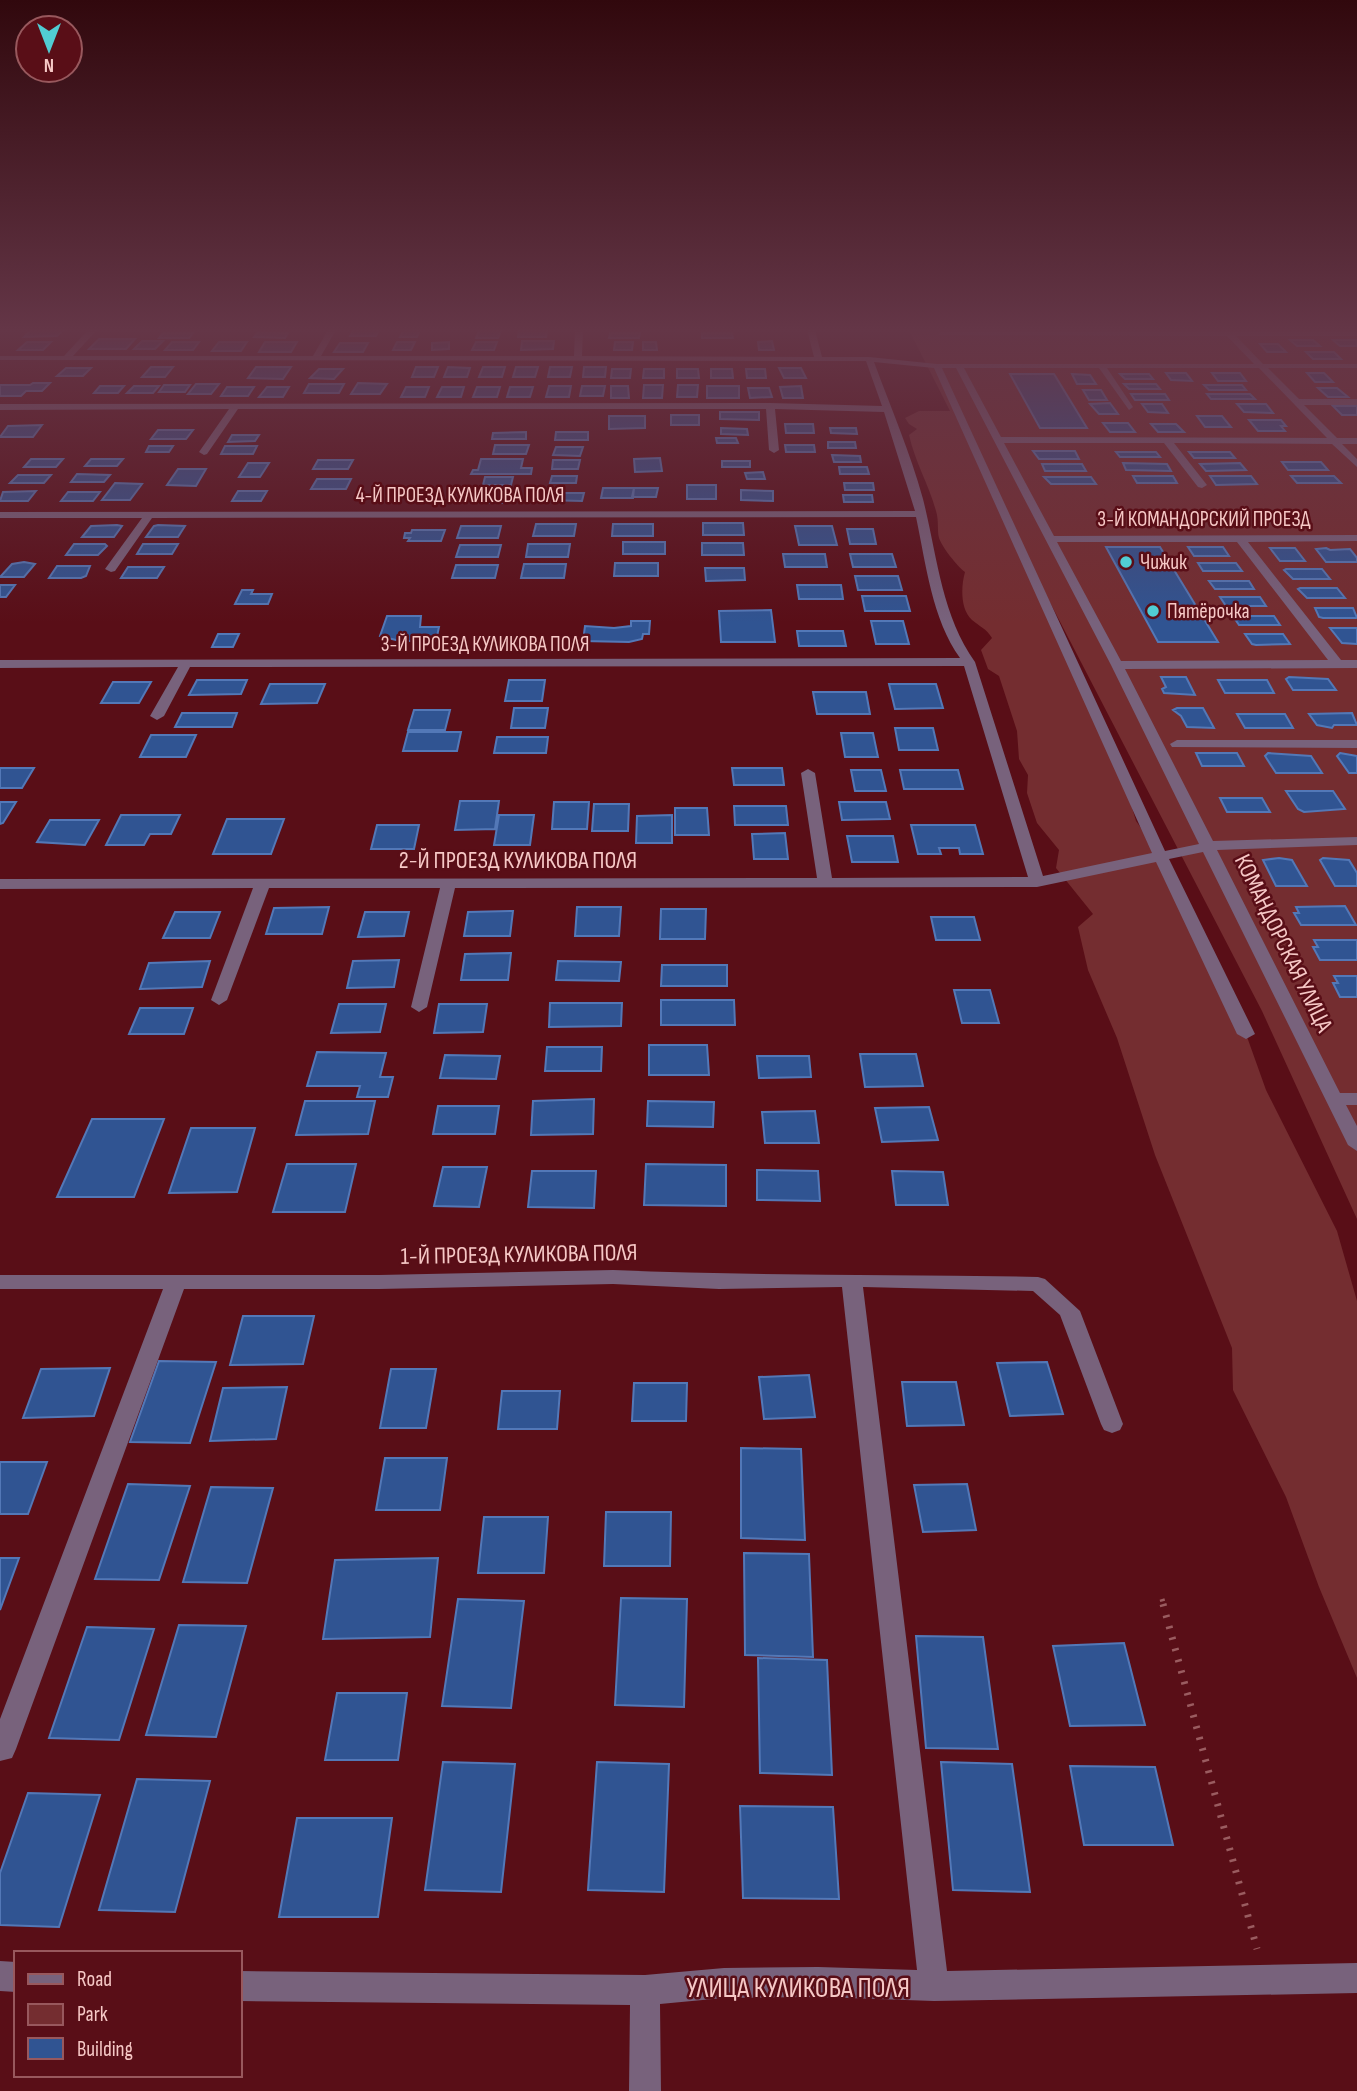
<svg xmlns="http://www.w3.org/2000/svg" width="1357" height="2091" viewBox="0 0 1357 2091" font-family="'Sofia Sans Condensed',sans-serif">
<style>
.green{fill:#742d30}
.building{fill:#305492;stroke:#5378b7;stroke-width:2}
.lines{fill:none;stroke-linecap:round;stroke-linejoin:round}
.path-far1{stroke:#9a5c60;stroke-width:5;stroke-dasharray:2.5 7;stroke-linecap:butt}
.path{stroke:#9a5c60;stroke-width:7;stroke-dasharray:2.5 9;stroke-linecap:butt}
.minor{fill:#78627c;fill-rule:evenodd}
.poi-dot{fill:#51ccd3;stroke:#590e17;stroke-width:2.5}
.labels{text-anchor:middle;stroke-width:5;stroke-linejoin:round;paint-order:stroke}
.far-street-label{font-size:21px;fill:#f6c8c6;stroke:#590e17}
.far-poi-label{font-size:21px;fill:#f6c8c6;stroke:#590e17;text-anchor:start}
.street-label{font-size:24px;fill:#f6c8c6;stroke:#590e17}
.near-street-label{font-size:28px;fill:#f6c8c6;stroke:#590e17}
</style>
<rect width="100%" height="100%" fill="#590e17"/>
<!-- green -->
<path class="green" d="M909 330 1357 332V1219L1262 1011 1028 560 1058 636 1108 728 1136 821 1160 855 1246 1034 1266 1090 1337 1231 1357 1301V1678L1319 1587 1286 1497 1233 1390 1232 1348 1155 1155 1117 1038 1088 970 1078 927 1093 914 1056 868 1059 850 1037 823 1027 793 1028 775 1019 759 1017 731 999 676 988 669 981 650 992 638C986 628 980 627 972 620 960 609 961 586 965 572 957 566 942 547 939 538 937 530 939 520 936 511 929 485 915 462 909 435L917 429 909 424 905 418 919 411H950Z"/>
<!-- building -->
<path class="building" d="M354 330H379L376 336H350Z
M404 330H420L417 337H400Z
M519 330H547L546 337H518Z
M30 331H62L57 336 24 337Z
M479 331H501L498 338H476Z
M258 332 288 333 285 338 254 337Z
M163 333H193L189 338H159Z
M610 333H640L639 338H609Z
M702 333H732L733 338H702Z
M99 339H135L126 349H89Z
M1290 340H1313L1320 346H1297Z
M1333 340H1356L1357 346H1340Z
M142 341H163L155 349H134Z
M522 341H554L553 349 521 350Z
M772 341 774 350H759L758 342Z
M27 342H51L43 350H18Z
M172 342H199L193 350H165Z
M219 342H247L241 351H212Z
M265 342H297L291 352H259Z
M397 342H415L411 350H393Z
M449 342V349L432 350V343Z
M476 342H497L494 350H472Z
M615 342H633L632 350H614Z
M643 342H656L657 350H643Z
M340 343H368L363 352H334Z
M1260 344H1278L1286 352H1267Z
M1306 352H1334L1341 359H1313Z
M151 367H173L165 377H142Z
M256 367H291L283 379 248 378Z
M416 367H438L434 377H412Z
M448 367 470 368 467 377H444Z
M483 367H505L502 377H479Z
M516 367H538L535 377H513Z
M550 367H572L570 377H548Z
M584 367H606L605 377H583Z
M66 368H91L83 376H57Z
M779 368H801L806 378H784Z
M319 369H343L334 379 310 378Z
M612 369H631L630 378H611Z
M644 369H664V378H643Z
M677 369H698L699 378H677Z
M711 369H732L733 378H711Z
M746 369H765L766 378H747Z
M1166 373H1186L1192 381 1171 380Z
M1212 373H1240L1246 381H1218Z
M1307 373H1324L1333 382H1315Z
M1010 374H1054L1087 428H1040Z
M1072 374 1090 375 1096 384H1077Z
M1120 374H1149L1153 379H1125Z
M33 383H50L42 391H26L21 396H0V385H30Z
M358 383 387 384 380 394H351Z
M196 384H219L211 394H188Z
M309 384H344L339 393H304Z
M1124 384H1156L1160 389H1129Z
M164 385H190L185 392H159Z
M644 385H663L662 398H643Z
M678 385H698L697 397H677Z
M1204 385H1242L1246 390H1209Z
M100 386H124L118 393H94Z
M134 386H159L153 393H127Z
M549 386H571L569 397H546Z
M582 386H605L603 396H580Z
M611 386H628L629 398H611Z
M707 386H739V398H707Z
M801 386 803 398H783L780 387Z
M227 387H254L248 396H221Z
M267 387H289L283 397H259Z
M406 387H429L425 397H401Z
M442 387H464L461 397H437Z
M477 387H500L497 397H473Z
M510 387H533L530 397H507Z
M748 388H769L772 397 750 398Z
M1318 388H1337L1348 397H1328Z
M1083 390H1101L1107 400H1089Z
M1131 394H1165L1169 400H1135Z
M1207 394H1250L1255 399H1211Z
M1110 403 1118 414H1099L1090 404Z
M1142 404H1162L1168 413 1148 412Z
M1237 404H1266L1273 413 1244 412Z
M1333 406H1357V415H1342Z
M720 412H759V420L720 419Z
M671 415H699V425H671Z
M609 416H645V428L609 429Z
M1197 416H1222L1231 427H1205Z
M1249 420H1281L1286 426H1281L1285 431H1258Z
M1103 423H1128L1135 432H1110Z
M785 424H813L814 433H786Z
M1151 424H1176L1184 432H1158Z
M42 425 33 437H0L8 426Z
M721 428 747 429 748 435 721 434Z
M830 428H856L857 434 831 433Z
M158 430H193L186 439H151Z
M526 432V439H492L493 433Z
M556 432H588V440H555Z
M232 435H259L255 441 228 442Z
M716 438H736L738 443H717Z
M828 442H855L856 448H828Z
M495 445H529L526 454H493Z
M785 445H814L815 452H786Z
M149 446H173L169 452H146Z
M225 446H257L253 454H221Z
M556 447H583L580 456 553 455Z
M1033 451H1075L1079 459H1039Z
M1116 452H1156L1160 457H1120Z
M1189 452H1230L1235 458H1194Z
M832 455 860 456 861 462H834Z
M660 458 662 471 635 472 634 459Z
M31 459H63L56 467H24Z
M91 459H123L117 466H85Z
M481 459H523L521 468H532L531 474H471L473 470H478Z
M318 460H353L348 469H313Z
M553 460H580L578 469H552Z
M722 461H750V467H722Z
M1282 462H1321L1328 470H1288Z
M248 463H269L260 477H239Z
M1123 463 1167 464 1171 471 1126 470Z
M1240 463 1246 470 1206 471 1200 464Z
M1042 464H1082L1086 471H1045Z
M839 467H867L869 474H840Z
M178 469H206L196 486 167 485Z
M763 472 765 479H747L745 473Z
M77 474 110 475 104 482H71Z
M18 475H51L44 483H10Z
M552 476H577L576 483H550Z
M1133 476H1173L1177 483H1137Z
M1210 476H1251L1257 484 1216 485Z
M1291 476H1334L1341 483H1297Z
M485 477H513L511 485H483Z
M1044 477H1091L1096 484H1051Z
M317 479H351L346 489H311Z
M115 483 142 484 130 500H102Z
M844 483H873L874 490H845Z
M687 485H716V499H687Z
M603 488H634L633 498H601Z
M634 488H658L656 497H632Z
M741 490 773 491V501L741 500Z
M36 491 28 501H0L3 492Z
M238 491H267L261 501H232Z
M68 492H100L93 501H61Z
M482 492H509L505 503 477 502Z
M545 493H584L582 501 543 500Z
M843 495H872L873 502H844Z
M703 523H743L744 535H703Z
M536 524H576L574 536H533Z
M613 524H653V536H612Z
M91 526 117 525 122 526 114 537H82Z
M154 526 158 525 185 526 178 537H146Z
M461 526H501L498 538H457Z
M795 526H832L837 545H799Z
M847 529H873L876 544H850Z
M412 530H445L441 541H408L410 538H404L405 533H411Z
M623 542H665V554H623Z
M702 543H743L744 555H702Z
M74 544H105L107 546 98 555H66Z
M143 544H178L172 554H137Z
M528 544H570L568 557H526Z
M460 545H501L498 557H456Z
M1106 547H1160L1218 642H1158Z
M1188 547H1223L1229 556H1194Z
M1270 548H1295L1305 561H1280Z
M1326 548 1330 550 1350 549 1357 558V562H1326L1316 549Z
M783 554H825L827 567H785Z
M850 554H892L896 567H853Z
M24 562 35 564 24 577H0L12 564Z
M615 563H658V576H614Z
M1198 563H1236L1242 571H1203Z
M524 564H566L564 578H521Z
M456 565H498L495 578H452Z
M57 566H90L86 576 81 578H49Z
M128 567H164L157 578H121Z
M705 568H744L745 580 706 581Z
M1286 569H1322L1330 579H1293L1284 570Z
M855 576H898L902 590H858Z
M1209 581H1249L1254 589H1215Z
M0 585H15L6 597H0Z
M797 585H841L843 599H799Z
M1300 588H1337L1345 598H1307L1298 589Z
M242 590H253L251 594H272L268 604H235Z
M862 596H906L910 611H865Z
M1220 597H1260L1266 606H1226Z
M1315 608H1353L1357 618H1323L1319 617Z
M771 610 775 642H721L719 611Z
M387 616H421L420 627H439L436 641H400L380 636Z
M1233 616H1274L1280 625H1239Z
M631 621H650L649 634H643L642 639 629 642 583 641 585 626 614 628 631 626Z
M871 621H903L909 644H876Z
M1330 628H1357V644L1342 643Z
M797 631H843L846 646H799Z
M218 634H239L233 647H212Z
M1245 634H1283L1290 644 1256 645 1252 644Z
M1161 677H1186L1195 695 1164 693 1162 689 1166 687Z
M1289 677 1328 679 1336 690H1293L1286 679Z
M197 680H247L241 694 189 695Z
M509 680H545L542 701H505Z
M1218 680H1267L1274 693H1225Z
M113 682H151L139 703H101Z
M270 684H325L317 703 261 704Z
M889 684H936L943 708 895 709Z
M813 692H866L870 714H817Z
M514 708H548L545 728H511Z
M1177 708H1203L1214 728 1187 727 1181 716 1173 710Z
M414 710H450L445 730H408Z
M182 713H237L232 727H175Z
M1352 713 1357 725H1334L1332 728 1317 725 1309 714Z
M1237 714H1285L1293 728H1245Z
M895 728H933L938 750H899Z
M408 732H461L457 751H403Z
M841 733H873L878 757H845Z
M151 735H196L186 757H140Z
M497 737H548L546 753H494Z
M1196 753H1237L1244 766H1202Z
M1268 753 1311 756 1322 773H1276L1265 756Z
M1340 753 1357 756V773H1349L1337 756Z
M0 768H34L22 788H0Z
M732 768H782L784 785H734Z
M851 770H881L886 791H855Z
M900 770H958L963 789H904Z
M1286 791H1333L1345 809 1304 812 1298 809Z
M1220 798H1262L1270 812H1227Z
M460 801H499L495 829 455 830Z
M0 802H16L3 823 0 824Z
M554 802H589L587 829H552Z
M839 802H886L890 819 842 820Z
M594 804H629L628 831H592Z
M734 806H786L788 825H735Z
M675 808H707L709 835H675Z
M121 815H180L171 834H150L144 845H106Z
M499 815H534L530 845H494Z
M672 815V843H636L637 816Z
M227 819H284L271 854H213Z
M50 820H99L85 845 37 842Z
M377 825H419L414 849H371Z
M911 825H975L983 854H960L959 848H939L941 854H918Z
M785 833 788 859H754L752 834Z
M847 836H893L898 862H852Z
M1279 858 1292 860 1307 886H1276L1263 860Z
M1323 858 1349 860 1357 873V886H1335L1320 860Z
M1345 906 1356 925H1301L1294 913H1299L1296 907Z
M329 907 322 934H266L274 908Z
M577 907H621L619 936H575Z
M661 909H706L705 939H660Z
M513 911 510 936H464L468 912Z
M175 912H220L210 938H163Z
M365 912H409L404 936 358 937Z
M931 917H974L980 940H936Z
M1314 940H1357V960H1320L1313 947H1318Z
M511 953 508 980H461L465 954Z
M399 960 394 987 347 988 353 961Z
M210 961 202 987 140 989 149 963Z
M558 961 621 962 619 981 556 980Z
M662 965H727V986H661Z
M1334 976H1357V997H1340L1333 983H1338Z
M954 990H990L999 1023H962Z
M661 1000H734L735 1025H661Z
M550 1003H622L621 1026 549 1027Z
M339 1004H386L380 1032 331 1033Z
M439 1004H487L483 1032 434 1033Z
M140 1008H193L184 1034H129Z
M649 1045H707L709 1075H649Z
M547 1047H602L601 1071H545Z
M317 1052 386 1053 380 1077H393L388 1097H357L360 1086H307Z
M860 1054H916L923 1086 865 1087Z
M445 1055 500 1056 496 1079 440 1078Z
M757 1056H809L811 1077 759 1078Z
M594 1099 593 1134 531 1135 533 1101Z
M305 1101H375L368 1134 296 1135Z
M648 1101 714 1102 713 1127 647 1126Z
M438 1106H499L495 1134H433Z
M929 1107 938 1140 882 1142 875 1108Z
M815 1111 819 1143H765L762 1112Z
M92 1119H164L134 1197H57Z
M191 1128H255L237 1192 169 1193Z
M287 1164H356L345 1212H273Z
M646 1164 726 1165V1206L644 1205Z
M443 1167H487L479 1207 434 1206Z
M757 1170 818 1171 820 1201 757 1200Z
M532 1171H596L594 1208 528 1207Z
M892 1171 943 1172 948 1205H896Z
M243 1316H314L303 1364 230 1365Z
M159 1361 216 1362 190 1443 130 1442Z
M1047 1362 1063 1414 1010 1416 997 1363Z
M110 1368 94 1416 23 1418 41 1369Z
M391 1369H436L426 1428H380Z
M809 1375 815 1417 764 1419 759 1377Z
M902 1382H956L964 1425 907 1426Z
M634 1383H687L686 1421H632Z
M287 1387 276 1439 210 1441 223 1388Z
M502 1391H560L557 1429H498Z
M741 1448 801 1449 805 1540 741 1538Z
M385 1458H447L440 1510H376Z
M0 1462H47L28 1514H0Z
M128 1484 190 1486 159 1580 95 1579Z
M967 1484 976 1530 923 1532 914 1485Z
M211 1487 273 1488 247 1583 183 1582Z
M606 1512H671L670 1566H604Z
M484 1517H548L544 1573H478Z
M744 1553 809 1554 813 1657 745 1655Z
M0 1558H19L0 1610Z
M438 1558 430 1637 323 1639 335 1560Z
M621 1598 687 1599 684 1707 615 1705Z
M458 1599 524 1601 511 1708 442 1706Z
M179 1625 246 1626 216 1737 146 1735Z
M87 1627 154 1629 119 1740 49 1738Z
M916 1636 983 1637 998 1749 926 1748Z
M1124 1643 1145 1725 1070 1726 1053 1646Z
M758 1658 827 1660 832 1775 760 1773Z
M337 1693H407L398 1760H325Z
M443 1762 515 1764 501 1892 425 1890Z
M597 1762 669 1764 664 1892 588 1890Z
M941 1762 1012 1764 1030 1892 953 1890Z
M1070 1766 1155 1767 1173 1845H1084Z
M137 1779 210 1781 175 1912 99 1910Z
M28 1793 100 1795 59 1927 0 1925V1873Z
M740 1806 833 1807 839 1899 743 1898Z
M297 1818H392L378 1917H279Z"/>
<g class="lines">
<!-- path-far1 -->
<path class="path-far1" d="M1162 1599 1164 1606"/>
<!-- path -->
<path class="path" d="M1163 1604 1257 1949"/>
<!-- minor -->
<path class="minor" d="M88 330H97L73 356H313L328 330H336L321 356H574L575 330H583L582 356 814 357 807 330H815L822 357H869L937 364H1254L1227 336 938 335 941 331 1357 332V336H1236L1263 364H1357V368H1268L1299 399H1357V405H1304L1337 438H1357V444H1342L1357 459V467L1332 444 1174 443 1207 485 1202 488 1198 487 1164 443H1004L1054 536 1357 535V541L1248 542 1341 660H1357V668L1125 669 1213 841 1357 837V845L1217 850 1340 1093H1357V1105H1346L1357 1126V1151L1348 1145 1203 852 1169 859 1255 1034 1246 1039 1237 1034 1156 862 1037 887 455 888 427 1007 419 1012 411 1007 440 888H269L227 1000 219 1005 211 1000 253 888 0 889V879L817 878 801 773 808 769 815 773 832 878 1028 877 964 666 190 667 164 716 157 720 150 716 178 667 0 668V660L960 658C932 619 926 564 916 517L152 518 115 571 111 572 105 569 142 518H0V512L915 511 884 412 775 409 779 450 774 453 769 450 766 409H238L207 454 204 455 199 452 229 409 0 410V404L770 403 882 406 866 361 0 360V356H64ZM874 362 934 368 1152 853 1043 876 975 662C941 614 937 554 923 499 910 452 891 408 874 362ZM942 368H956L1111 665 1199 844 1165 851ZM964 368H1099L1129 410 1133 407 1107 368H1259L1327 438 1001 437ZM1057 542H1237L1328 660 1121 661Z
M1177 740H1357V748L1172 747 1170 744Z
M613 1270C755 1276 896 1274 1038 1277L1045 1279 1080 1311 1123 1424 1120 1430 1112 1433 1104 1430 1101 1424 1060 1315 1033 1291 863 1287 947 1971 1357 1963V1993L934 2001 818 1997 724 1998 660 2004 661 2091H629L630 2005 240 2001V1971L645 1975 724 1968 818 1967 917 1970 842 1287 719 1289 613 1284 379 1289H184L16 1749 12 1758 0 1761V1719L163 1289H0V1275H379Z
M0 1961 16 1962V1992L0 1991Z"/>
</g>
<!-- sky -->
<linearGradient id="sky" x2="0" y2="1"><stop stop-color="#31080d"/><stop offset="0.53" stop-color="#643647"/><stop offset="1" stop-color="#643647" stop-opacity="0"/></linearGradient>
<rect width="1357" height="623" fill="url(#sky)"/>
<!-- markers -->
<g class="poi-dot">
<circle cx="1126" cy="562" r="7"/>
<circle cx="1153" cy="611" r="7"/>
</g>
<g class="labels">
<!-- far-street labels -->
<g class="far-street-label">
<text x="460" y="502">4-Й ПРОЕЗД КУЛИКОВА ПОЛЯ</text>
<text x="1204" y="526">3-Й КОМАНДОРСКИЙ ПРОЕЗД</text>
<text x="485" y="651">3-Й ПРОЕЗД КУЛИКОВА ПОЛЯ</text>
</g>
<!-- far-poi labels -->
<g class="far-poi-label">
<text x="1140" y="569">Чижик</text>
<text x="1167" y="618">Пятёрочка</text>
</g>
<!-- street labels -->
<g class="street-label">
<text x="518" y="868">2-Й ПРОЕЗД КУЛИКОВА ПОЛЯ</text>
<text transform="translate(1284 943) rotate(64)" y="8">КОМАНДОРСКАЯ УЛИЦА</text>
<text transform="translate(519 1254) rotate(-1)" y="8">1-Й ПРОЕЗД КУЛИКОВА ПОЛЯ</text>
</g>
<!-- near-street labels -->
<g class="near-street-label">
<text x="798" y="1997">УЛИЦА КУЛИКОВА ПОЛЯ</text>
</g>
</g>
<!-- legend -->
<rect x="14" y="1951" width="228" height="126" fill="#590e17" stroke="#98585d" stroke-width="2"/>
<rect x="28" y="1974" width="35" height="10" fill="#78627c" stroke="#98585d" stroke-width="2"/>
<text x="77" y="1986" font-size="21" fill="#f6c8c6">Road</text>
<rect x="28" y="2004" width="35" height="21" fill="#742d30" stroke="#98585d" stroke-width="2"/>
<text x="77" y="2021" font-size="21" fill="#f6c8c6">Park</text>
<rect x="28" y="2038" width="35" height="21" fill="#305492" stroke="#98585d" stroke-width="2"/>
<text x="77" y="2056" font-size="21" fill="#f6c8c6">Building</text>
<!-- north arrow -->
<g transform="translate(49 49) rotate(180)"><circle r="33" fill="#590e17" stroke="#98585d" stroke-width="2"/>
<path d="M0-5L12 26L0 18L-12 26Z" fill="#51ccd3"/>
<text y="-10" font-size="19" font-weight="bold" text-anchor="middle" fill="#f6c8c6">N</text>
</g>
</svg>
